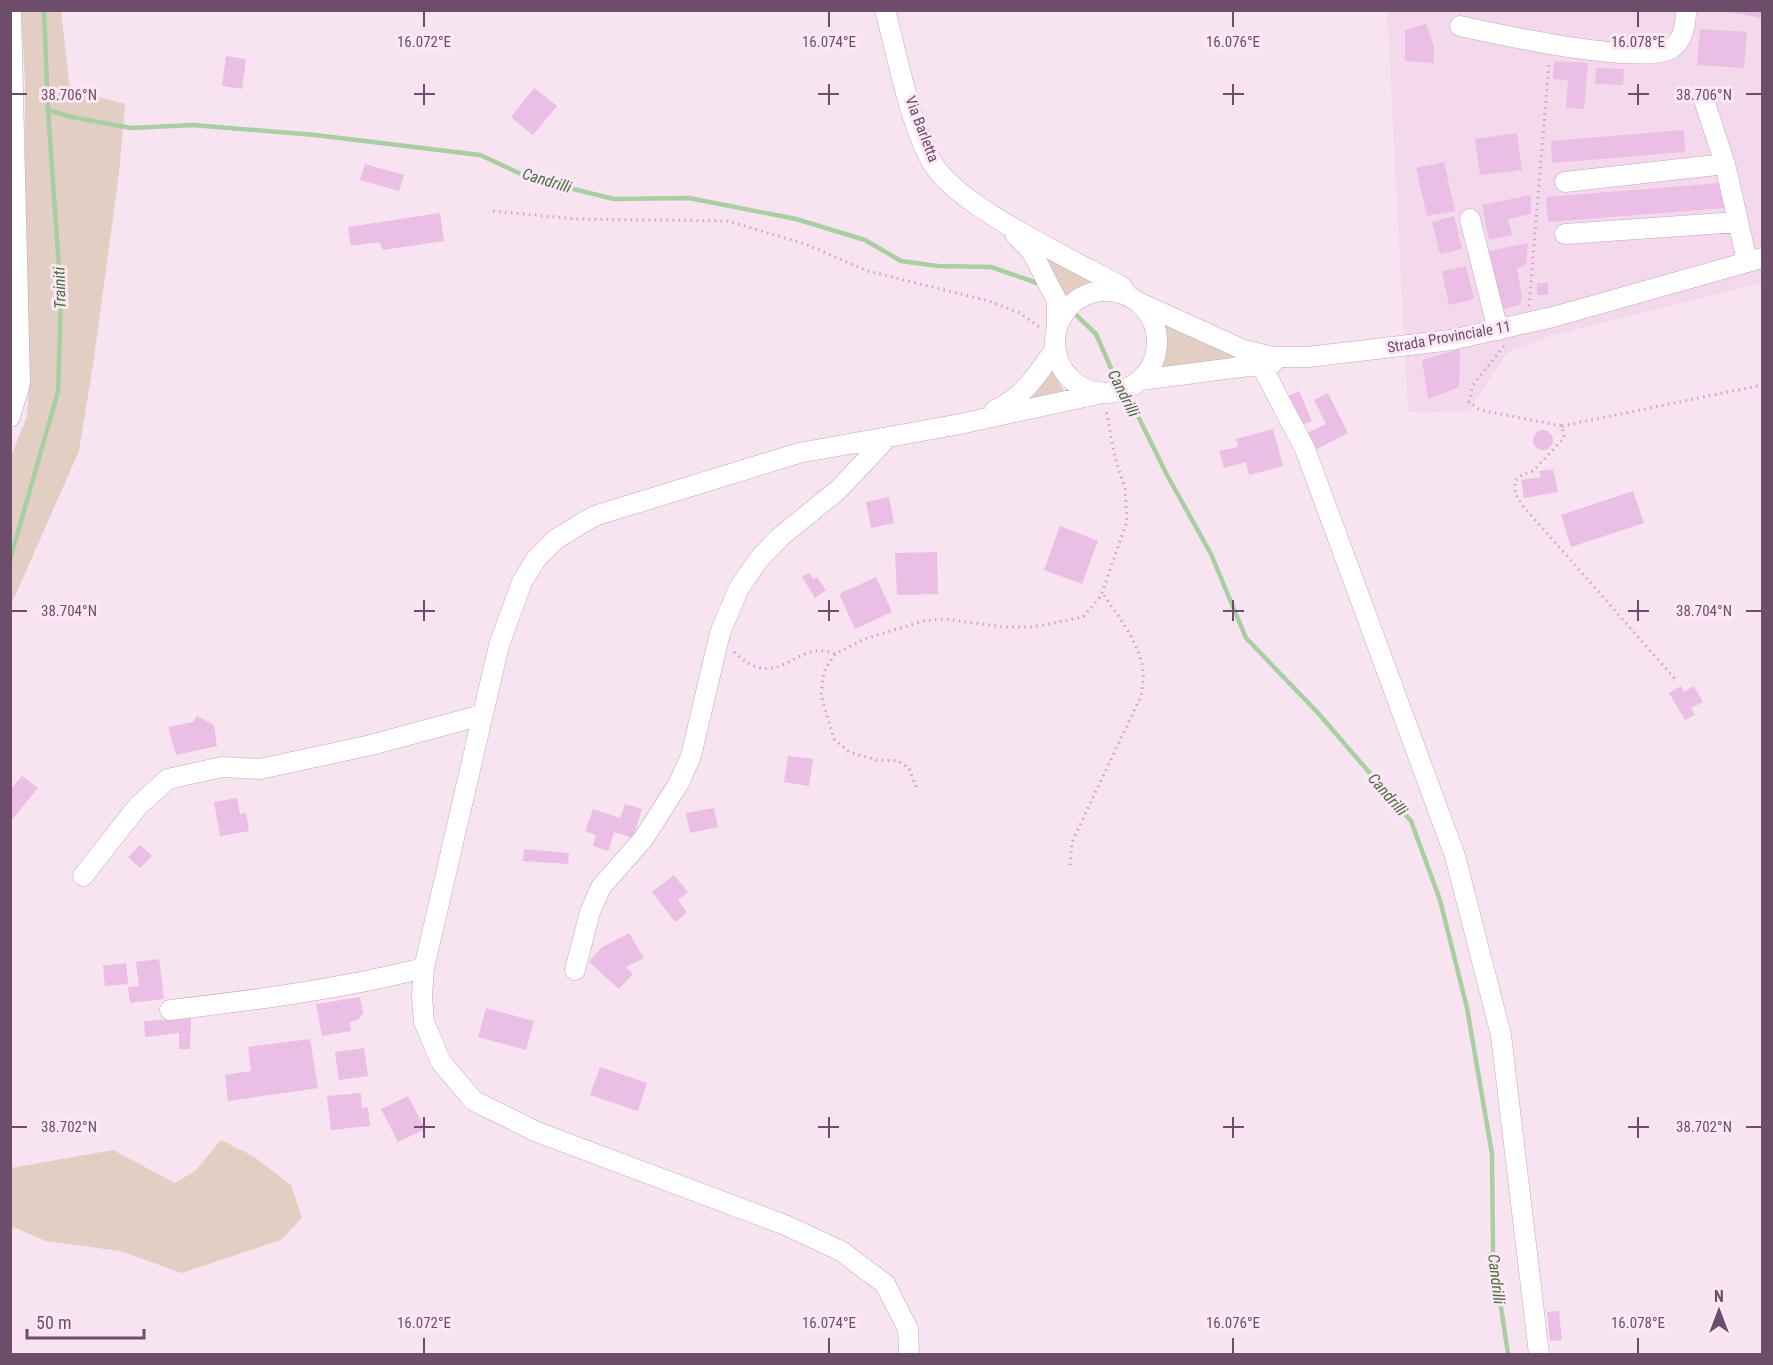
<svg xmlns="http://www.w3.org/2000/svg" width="1773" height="1365" viewBox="0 0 1773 1365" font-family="'Roboto Condensed',sans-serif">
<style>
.residential{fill:#f4d8ec}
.green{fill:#e3cec4}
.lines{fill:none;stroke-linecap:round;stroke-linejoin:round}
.stream{stroke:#a8cfa2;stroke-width:4.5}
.building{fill:#eabee5}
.minor-casing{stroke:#c2a7be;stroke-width:21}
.path{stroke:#cea2c9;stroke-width:3;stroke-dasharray:1.5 4.5;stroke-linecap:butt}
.minor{stroke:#fff;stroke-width:20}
.ticks{fill:none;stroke:#6c4d6a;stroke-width:2}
.labels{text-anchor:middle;stroke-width:6;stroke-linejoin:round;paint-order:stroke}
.street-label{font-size:15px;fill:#6c4d6a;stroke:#fce8f5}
.water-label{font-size:16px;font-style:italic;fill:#487043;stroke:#fce8f5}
.ticks-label{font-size:15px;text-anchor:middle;fill:#6c4d6a;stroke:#fce8f5;stroke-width:6;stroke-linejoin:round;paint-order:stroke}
</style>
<rect width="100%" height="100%" fill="#f8e3f1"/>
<!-- residential -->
<path class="residential" d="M1387 11H1762V283L1547 337 1507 353 1469 411 1408 412Z"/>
<!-- green -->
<path class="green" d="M21 11H61L70 89 125 104 119 173 94 358 79 451 11 605V456L27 417 30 373 25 246V81Z
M1036 243 1108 286 1079 291 1062 303 1050 263Z
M1159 321 1253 363 1156 373 1164 350Z
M1052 370 1064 391 1028 399Z
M221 1140 253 1156 291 1185 302 1218 281 1240 182 1273 120 1251 46 1241 11 1226V1168L113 1150 175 1183 195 1171Z"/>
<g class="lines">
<!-- stream -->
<path class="stream" d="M48 110 72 117 131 128 193 125 315 135 480 155 532 179 614 199 689 198 796 219 865 240 901 261 938 266 991 267 1037 283
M1075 314 1096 334 1118 384 1134 408 1167 475 1211 554 1246 638 1319 714 1411 821 1440 900 1467 1008 1492 1154 1493 1254 1508 1354
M10 560 58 392 61 297 48 110 44 10"/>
</g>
<!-- building -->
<path class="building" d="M1728 10H1762V18L1728 12Z
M1426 24 1434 47V63L1405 61V30Z
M1700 29 1747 32 1744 68 1697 65Z
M226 56 246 59 242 89 222 86Z
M1554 61 1588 63 1584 109 1566 108 1568 80 1553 79Z
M1596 68 1624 69 1623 85 1595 84Z
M534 88 557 106 533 135 511 117Z
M1684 130 1685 152 1552 163 1551 141Z
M1517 133 1522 170 1480 175 1475 139Z
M1444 162 1455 211 1427 216 1416 168Z
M365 164 404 175 399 191 360 180Z
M1721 183 1724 208 1548 222 1546 197Z
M1531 195V214L1508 219 1512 235 1489 240 1482 205Z
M440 213 444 241 383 250 379 242 351 246 348 227Z
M1454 216 1462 249 1440 254 1432 222Z
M1528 243 1526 265 1517 268 1522 297 1520 305 1503 309 1489 251Z
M1466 266 1474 299 1449 305 1442 271Z
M1537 283H1548V295H1537Z
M1460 349 1459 387 1428 399 1422 360Z
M1299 391 1312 421 1299 426 1286 397Z
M1328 393 1348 433 1313 451 1305 434 1326 424 1314 400Z
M1273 429 1283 466 1249 475 1246 462 1224 468 1219 451 1238 447 1236 439Z
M1533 440a10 10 0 1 1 20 0a10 10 0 1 1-20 0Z
M1553 469 1558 492 1524 498 1521 480 1541 477 1539 471Z
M1633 491 1644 523 1571 547 1561 515Z
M889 497 894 523 871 528 866 502Z
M1060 526 1098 541 1082 584 1044 570Z
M937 552 938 594 897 595 895 553Z
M809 573 813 579 817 577 826 590 815 598 802 577Z
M876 577 892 612 855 629 839 594Z
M1681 686 1684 692 1694 686 1703 702 1691 708 1695 715 1685 720 1669 693Z
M197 716 214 725 217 746 176 755 168 727 193 722Z
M788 756 813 759 809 786 784 782Z
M22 776 38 788 10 822V790Z
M237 798 240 814 246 813 249 831 220 836 214 802Z
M625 804 642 809 633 838 614 832 608 851 593 846 596 835 585 831 593 809 620 818Z
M714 808 718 827 690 833 686 813Z
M140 845 152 856 140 868 128 857Z
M524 849 569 853 568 864 523 861Z
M674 875 688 892 678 900 687 913 675 922 652 892Z
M629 933 644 958 626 967 633 974 619 989 589 962 601 948Z
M159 959 164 999 130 1003 128 987 139 986 136 962Z
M126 963 128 984 105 986 103 966Z
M360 997 363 1013 358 1020 350 1022 351 1031 322 1036 316 1004Z
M486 1008 534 1021 526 1050 478 1037Z
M191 1018 190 1049H179V1033L145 1037 144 1021Z
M310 1039 318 1088 228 1101 225 1075 251 1071 248 1047Z
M364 1048 368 1076 339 1080 335 1052Z
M600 1067 647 1083 638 1111 590 1095Z
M361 1093 362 1108 368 1107 370 1126 331 1130 327 1096Z
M408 1096 425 1129 398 1142 381 1109Z
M1559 1311 1562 1340 1550 1341 1547 1312Z"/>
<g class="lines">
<!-- minor casing -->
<g class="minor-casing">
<path id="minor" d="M885 10C897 54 911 131 935 167 962 208 1075 261 1122 287L1128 296
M1460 26C1496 34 1645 67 1672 48 1684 39 1686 24 1686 10
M1704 100 1725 164
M1565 182 1725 164 1747 261
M1470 219 1498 330
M1015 234 1032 252 1057 301V327
M1565 234 1738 222
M1055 342a51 51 0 1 1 102 0a51 51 0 1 1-102 0Z
M1138 302 1244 350 1273 357H1308L1451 340 1553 317 1762 258
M1261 365 1305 449 1455 856 1501 1035 1539 1354
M1140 380 1273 363
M995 410C1023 398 1038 374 1055 349
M10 417 20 383 11 10
M83 876 138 806 168 779 222 767 260 769 371 745 482 715
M575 970 590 912 601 887 644 838 679 783 691 756 720 633 739 588 759 559 780 537 838 490 888 437
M170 1010C256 1000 340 989 424 968
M909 1354 908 1329 885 1284 841 1251 785 1225 537 1132 474 1101 441 1062 424 1022 422 996 424 968 499 645 522 582 536 559 556 539 594 516 799 453 955 425 1103 393"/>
</g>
<!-- path -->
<path class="path" d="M493 211 577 219 728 221 805 244 868 271 989 301 1020 313 1039 327
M1529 306 1549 62
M1504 346 1473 385 1469 402 1480 410 1562 426 1564 438 1533 471 1523 474 1515 481V493L1522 505 1676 680
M1562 426 1762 385
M734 652C779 696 797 636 835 654
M916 787 909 768 898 761 876 760 849 752 834 739 821 695 824 671 835 654 864 639 923 621 944 619 1005 627H1033L1083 617 1101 596 1127 521 1125 488 1115 458 1106 410
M1070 865 1072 842 1141 696C1142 689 1144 680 1143 672 1141 644 1117 615 1102 592"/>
<!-- minor -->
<use href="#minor" class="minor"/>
</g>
<!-- ticks -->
<path class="ticks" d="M424 12V27M829 12V27M1233 12V27M1638 12V27M424 84V105M829 84V105M1233 84V105M1638 84V105M12 94H27M414 94H435M818 94H839M1223 94H1244M1628 94H1649M1746 94H1761M424 600V621M829 600V621M1233 600V621M1638 600V621M12 611H27M414 611H435M818 611H839M1223 611H1244M1628 611H1649M1746 611H1761M424 1117V1138M829 1117V1138M1233 1117V1138M1638 1117V1138M12 1127H27M414 1127H435M818 1127H839M1223 1127H1244M1628 1127H1649M1746 1127H1761M424 1338V1353M829 1338V1353M1233 1338V1353M1638 1338V1353"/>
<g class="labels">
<!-- street labels -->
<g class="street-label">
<text transform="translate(922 129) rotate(69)" y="5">Via Barletta</text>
<text transform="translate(1449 337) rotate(-10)" y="5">Strada Provinciale 11</text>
</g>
<!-- water labels -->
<g class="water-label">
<text transform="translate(547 180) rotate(17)" y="6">Candrilli</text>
<text transform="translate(59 288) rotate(-92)" y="6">Trainiti</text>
<text transform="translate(1124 393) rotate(63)" y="6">Candrilli</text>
<text transform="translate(1388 794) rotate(49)" y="6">Candrilli</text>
<text transform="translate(1497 1279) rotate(83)" y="6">Candrilli</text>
</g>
</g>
<g class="ticks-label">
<text x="424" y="47">16.072°E</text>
<text x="829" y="47">16.074°E</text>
<text x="1233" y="47">16.076°E</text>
<text x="1638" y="47">16.078°E</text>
<text x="69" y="100">38.706°N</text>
<text x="1704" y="100">38.706°N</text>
<text x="69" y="616">38.704°N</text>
<text x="1704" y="616">38.704°N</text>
<text x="69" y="1132">38.702°N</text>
<text x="1704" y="1132">38.702°N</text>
<text x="424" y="1328">16.072°E</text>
<text x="829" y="1328">16.074°E</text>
<text x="1233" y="1328">16.076°E</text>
<text x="1638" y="1328">16.078°E</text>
</g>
<!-- border -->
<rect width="1773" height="1365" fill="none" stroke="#6c4d6a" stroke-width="24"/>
<!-- north arrow -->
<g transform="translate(1719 1311)" stroke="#fce8f5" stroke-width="4.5" paint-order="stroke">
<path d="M0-4.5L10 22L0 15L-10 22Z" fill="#6c4d6a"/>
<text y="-9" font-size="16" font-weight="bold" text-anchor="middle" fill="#6c4d6a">N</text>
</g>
<!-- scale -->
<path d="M27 1329v9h117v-9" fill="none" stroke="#6c4d6a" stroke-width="3"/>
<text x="36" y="1329" font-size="18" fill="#6c4d6a" stroke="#fce8f5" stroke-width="4.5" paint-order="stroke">50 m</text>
</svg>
